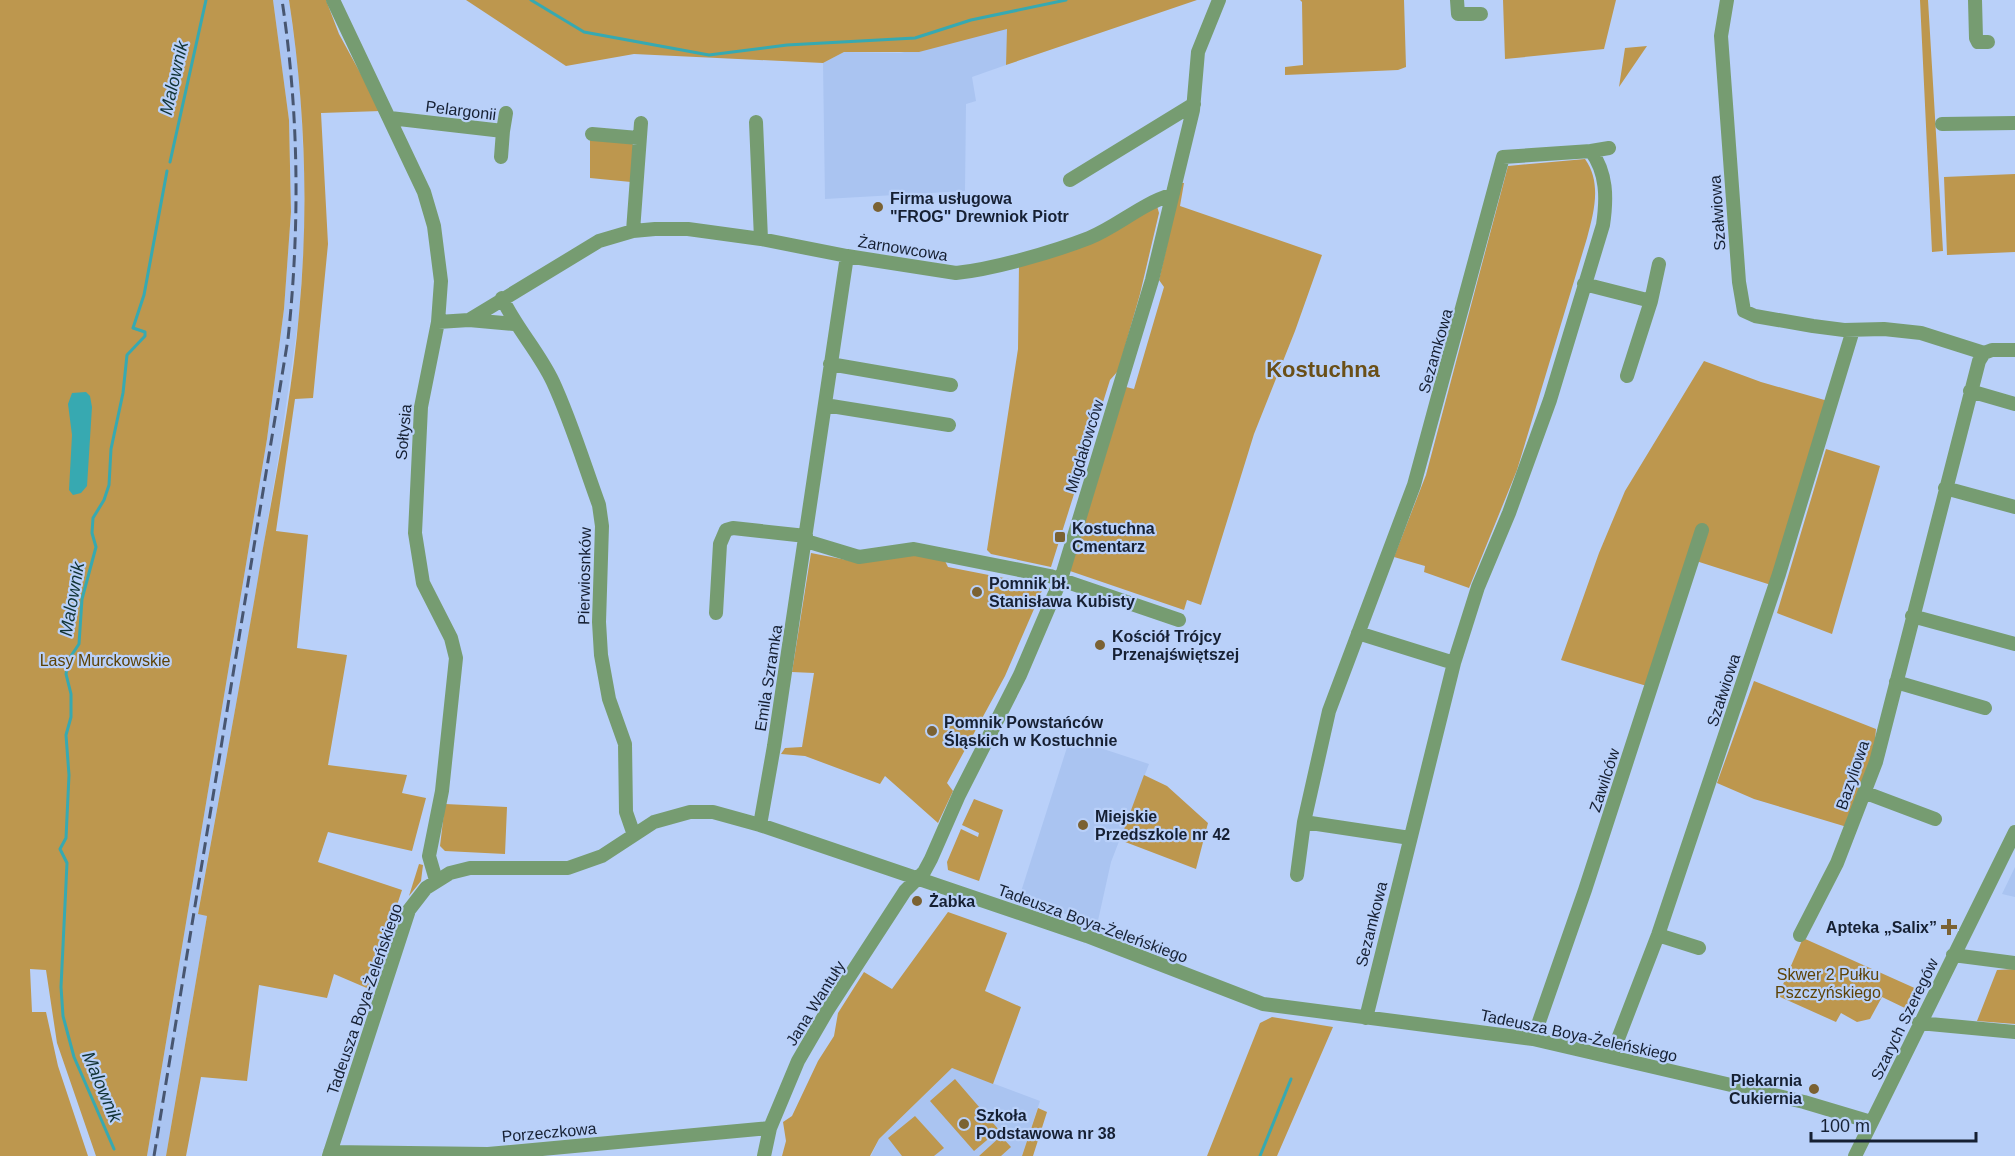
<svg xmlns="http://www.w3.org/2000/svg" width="2015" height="1156" viewBox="0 0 2015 1156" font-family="Helvetica,sans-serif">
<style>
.built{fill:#aac4f1}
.green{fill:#bd974e}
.water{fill:#37a9b1}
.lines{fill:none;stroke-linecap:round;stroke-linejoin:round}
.stream{stroke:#37a9b1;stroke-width:3}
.minor{stroke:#769c71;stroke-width:14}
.rail{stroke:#485670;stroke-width:3;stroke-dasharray:12 6;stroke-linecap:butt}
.poi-dot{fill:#7b6233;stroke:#b9d0f9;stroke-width:2}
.labels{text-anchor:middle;stroke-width:4.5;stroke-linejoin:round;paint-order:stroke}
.street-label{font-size:16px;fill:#162033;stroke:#b9d0f9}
.poi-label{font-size:16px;font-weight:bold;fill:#162033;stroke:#b9d0f9;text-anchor:start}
.park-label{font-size:16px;fill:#5d4307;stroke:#b9d0f9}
.water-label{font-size:18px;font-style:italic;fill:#123436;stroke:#b9d0f9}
.district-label{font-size:22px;font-weight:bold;fill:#6a4f17;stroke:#b9d0f9}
</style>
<rect width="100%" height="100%" fill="#b9d0f9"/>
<!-- built -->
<path class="built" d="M273 0H289L300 82 304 171V245L299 316 280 447 246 650 198 913 207 916 166 1156H147L267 439 284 309 291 212 289 120Z
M1008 28 1006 65 972 77 976 101 966 104 965 191 825 199 823 63 844 52 900 53Z
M1070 738 1149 764 1111 862 1097 925 1019 898Z
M2015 867V897L2002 894Z
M952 1068 1040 1101 1022 1156H871L879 1139Z"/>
<!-- green -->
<path class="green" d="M0 0H273L289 120 291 212 284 309 267 439 147 1156H96L57 1043 46 970 30 969 32 1012H46L58 1066 88 1156H0Z
M289 0H326L339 34 381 111 321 113 328 244 313 398 295 399 276 531 308 535 297 648 347 655 328 765 407 775 402 793 426 798 412 851 328 832 318 862 402 890 369 989 334 974 327 998 259 985 247 1081 201 1077 186 1156H166L207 916 198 914C220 792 243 670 263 548 277 471 292 393 299 314 309 209 305 104 289 0Z
M466 0H1197L1006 65 1007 29 919 52H844L823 63 634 54 566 66Z
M1300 0H1404L1406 67 1398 70 1285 75V67L1303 65 1302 2Z
M1503 0H1616L1604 49 1505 59Z
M1920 0H1928L1943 251 1932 252Z
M1647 46 1619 87 1625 48Z
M590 137 629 140 634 146 631 182 590 178Z
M1585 159C1602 183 1594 212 1587 238L1517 470 1469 588 1424 572 1425 566 1394 557 1426 475 1508 166Z
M2015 174V252L1947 255 1944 177Z
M1181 183H1184L1180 206 1322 255 1295 331 1254 434 1201 605 1187 600 1184 610 1070 571 1126 387 1134 389 1164 287 1159 280Z
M1157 206 1159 213 1140 294 1118 371 1110 380 1051 567 991 554 987 550 1018 349 1019 263Z
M1704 361 1761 382 1828 401 1771 585 1693 560 1650 687 1561 660 1599 553 1625 491Z
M1826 449 1880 466 1832 634 1777 613Z
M811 553 862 563 912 555 944 559 948 567 1044 586 1005 676 947 783 953 791 938 823 885 776 880 784 805 756 781 754 785 748 802 747 814 673 792 672Z
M1754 681 1876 729 1874 751 1847 827 1754 799 1717 783Z
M1144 775 1167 786 1208 823 1196 869 1120 840Z
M974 799 1003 810 979 881 948 870 947 862 961 829 978 837 979 833 962 825Z
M445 804 507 807 505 854 445 851 440 846Z
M419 864 423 865 421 881 409 896Z
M948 912 1007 933 985 991 1021 1007 993 1084 952 1068 879 1139 870 1156H782L786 1141 783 1122 792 1116 818 1061 834 1036 838 1013 864 972 892 989Z
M1803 938 1919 990 1909 1010 1882 997 1870 1019 1857 1022 1841 1013 1836 1022 1778 996Z
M2015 969V1024L1977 1021 1997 970Z
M1272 1017 1333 1027 1277 1156H1207L1260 1023Z
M955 1079 999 1130 974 1151 930 1101Z
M1038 1108 1047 1112 1033 1156H1022Z
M915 1116 944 1148 934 1156H902L888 1138Z
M1001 1136 1011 1147 1001 1156H979Z"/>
<!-- water -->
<path class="water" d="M86 392 90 396 92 407 87 486 81 493 73 495 69 490 72 435 68 404 72 393Z"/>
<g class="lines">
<!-- stream -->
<path class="stream" d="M531 0 584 32 709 55 787 45 915 38 971 20 1066 0
M170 162 206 0
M114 1149 74 1057 63 1016 61 987 67 863 60 849 66 838 69 775 66 735 71 717V694L66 674 69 659 79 644 82 599 96 547 92 533 93 518 104 500 109 485 111 449 123 393 127 355 145 336V332L133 328 144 295 167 171
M1260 1156 1291 1079"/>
<!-- minor -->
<path class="minor" d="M333 0 424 192 434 226 441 281 438 322 421 407 415 533 423 583 451 638 456 658 442 791 429 856 436 880
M1457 0 1458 14H1481
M1727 0 1721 36 1739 282 1744 311 1755 316 1813 326 1844 330 1884 329 1921 333 1984 353
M1975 0 1976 38 1978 42H1988
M390 118 503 131 501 157
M756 122 761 239
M1942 124 2015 123
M503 131 506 113
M592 134 638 138
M1591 151 1609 148
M1070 180 1194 104
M633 231 641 123
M1584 284 1651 301
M502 298C516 328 539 352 553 382 571 421 584 464 599 505L602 526 599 622 601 655 609 699 625 744 626 812 634 835
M469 320 514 324
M438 322 469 320 599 241 633 231 655 229H688L761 239 847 256 956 273C994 269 1053 252 1089 238 1118 226 1141 204 1171 195
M830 364 951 385
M1627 376 1651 301 1659 264
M1970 391 2015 404
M825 405 949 425
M1945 488 2015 507
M806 541 859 557 914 549 1050 576 1179 620
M716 613 720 544 726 530 733 528 806 536
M1912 616 2015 644
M1358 633 1454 663
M1896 682 1985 708
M1866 793 1935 819
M1304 822 1410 838
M760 825 774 746 847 256
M1297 875 1304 822 1329 711 1414 485 1503 157 1591 151C1607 173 1607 198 1603 225L1550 400 1509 513 1478 587 1454 663 1366 1018
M1658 935 1699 948
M1800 935 1837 863 1876 762 1979 361 1984 353 1992 350H2015
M1953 955 2015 963
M1919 1023 2015 1032
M1533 1039 1585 890 1702 530
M1611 1057 1658 935 1779 574 1853 330
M330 1152 488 1154 770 1128
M329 1156 409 910 426 888 450 873 470 868H568L602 856 654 822 690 812H713L760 825 1087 936 1263 1004 1533 1039 1804 1102 1871 1122
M764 1156 770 1128 798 1061 827 1011 905 891 924 872 931 859 959 795 1020 675 1061 579 1152 280 1193 110 1198 52 1219 0
M1855 1156 2015 832"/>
<!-- rail -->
<path class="rail" d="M154 1156 288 339C300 226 299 113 282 0"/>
</g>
<!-- markers -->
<g class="poi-dot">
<circle cx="878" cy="207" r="6"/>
<rect x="1054" y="531" width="12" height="12" rx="3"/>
<circle cx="977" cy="592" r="6"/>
<circle cx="1100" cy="645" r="6"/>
<circle cx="932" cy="731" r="6"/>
<circle cx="1083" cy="825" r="6"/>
<circle cx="917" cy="901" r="6"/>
<path d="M1946 918h6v6h6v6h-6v6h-6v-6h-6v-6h6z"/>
<circle cx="1814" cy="1089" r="6"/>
<circle cx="964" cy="1124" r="6"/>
</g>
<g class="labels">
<!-- street labels -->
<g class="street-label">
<text transform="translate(461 110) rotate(7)" y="6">Pelargonii</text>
<text transform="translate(1717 213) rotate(-94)" y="6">Szałwiowa</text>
<text transform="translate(903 248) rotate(9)" y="6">Żarnowcowa</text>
<text transform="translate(1435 351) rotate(-74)" y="6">Sezamkowa</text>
<text transform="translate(403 432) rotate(-85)" y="6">Sołtysia</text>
<text transform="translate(1084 446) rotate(-73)" y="6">Migdałowców</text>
<text transform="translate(584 576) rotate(-89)" y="6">Pierwiosnków</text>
<text transform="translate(768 678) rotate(-81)" y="6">Emila Szramka</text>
<text transform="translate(1723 690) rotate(-72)" y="6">Szałwiowa</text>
<text transform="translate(1852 775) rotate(-71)" y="6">Bazyliowa</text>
<text transform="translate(1604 780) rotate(-72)" y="6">Zawilców</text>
<text transform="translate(1093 923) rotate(20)" y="6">Tadeusza Boya-Żeleńskiego</text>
<text transform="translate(1371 924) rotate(-76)" y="6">Sezamkowa</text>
<text transform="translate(364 999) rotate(-71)" y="6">Tadeusza Boya-Żeleńskiego</text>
<text transform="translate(815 1003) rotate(-58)" y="6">Jana Wantuły</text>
<text transform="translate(1904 1019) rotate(-64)" y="6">Szarych Szeregów</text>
<text transform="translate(1579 1035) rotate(12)" y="6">Tadeusza Boya-Żeleńskiego</text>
<text transform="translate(549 1132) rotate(-5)" y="6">Porzeczkowa</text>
</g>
<!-- poi labels -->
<g class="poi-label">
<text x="890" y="204">Firma usługowa<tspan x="890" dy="18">"FROG" Drewniok Piotr</tspan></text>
<text x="1072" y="534">Kostuchna<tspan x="1072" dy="18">Cmentarz</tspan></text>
<text x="989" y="589">Pomnik bł.<tspan x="989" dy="18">Stanisława Kubisty</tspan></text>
<text x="1112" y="642">Kościół Trójcy<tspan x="1112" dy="18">Przenajświętszej</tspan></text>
<text x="944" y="728">Pomnik Powstańców<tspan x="944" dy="18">Śląskich w Kostuchnie</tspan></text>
<text x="1095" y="822">Miejskie<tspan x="1095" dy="18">Przedszkole nr 42</tspan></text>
<text x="929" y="907">Żabka</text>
<text x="1937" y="933" text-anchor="end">Apteka „Salix”</text>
<text x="1802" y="1086" text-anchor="end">Piekarnia<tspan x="1802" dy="18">Cukiernia</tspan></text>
<text x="976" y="1121">Szkoła<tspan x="976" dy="18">Podstawowa nr 38</tspan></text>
</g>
<!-- park labels -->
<g class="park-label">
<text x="105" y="666">Lasy Murckowskie</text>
<text x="1828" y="980">Skwer 2 Pułku<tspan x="1828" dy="18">Pszczyńskiego</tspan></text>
</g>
<!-- water labels -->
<g class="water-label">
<text transform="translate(174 78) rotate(-77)" y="6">Malownik</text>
<text transform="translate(72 599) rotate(-80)" y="6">Malownik</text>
<text transform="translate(102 1087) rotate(67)" y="6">Malownik</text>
</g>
<!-- district labels -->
<g class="district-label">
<text x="1323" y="377">Kostuchna</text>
</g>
</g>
<!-- scale -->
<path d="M1811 1132v9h165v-9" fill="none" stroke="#162033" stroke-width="3"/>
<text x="1820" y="1132" font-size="18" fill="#162033" stroke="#b9d0f9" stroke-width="4.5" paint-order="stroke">100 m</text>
</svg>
